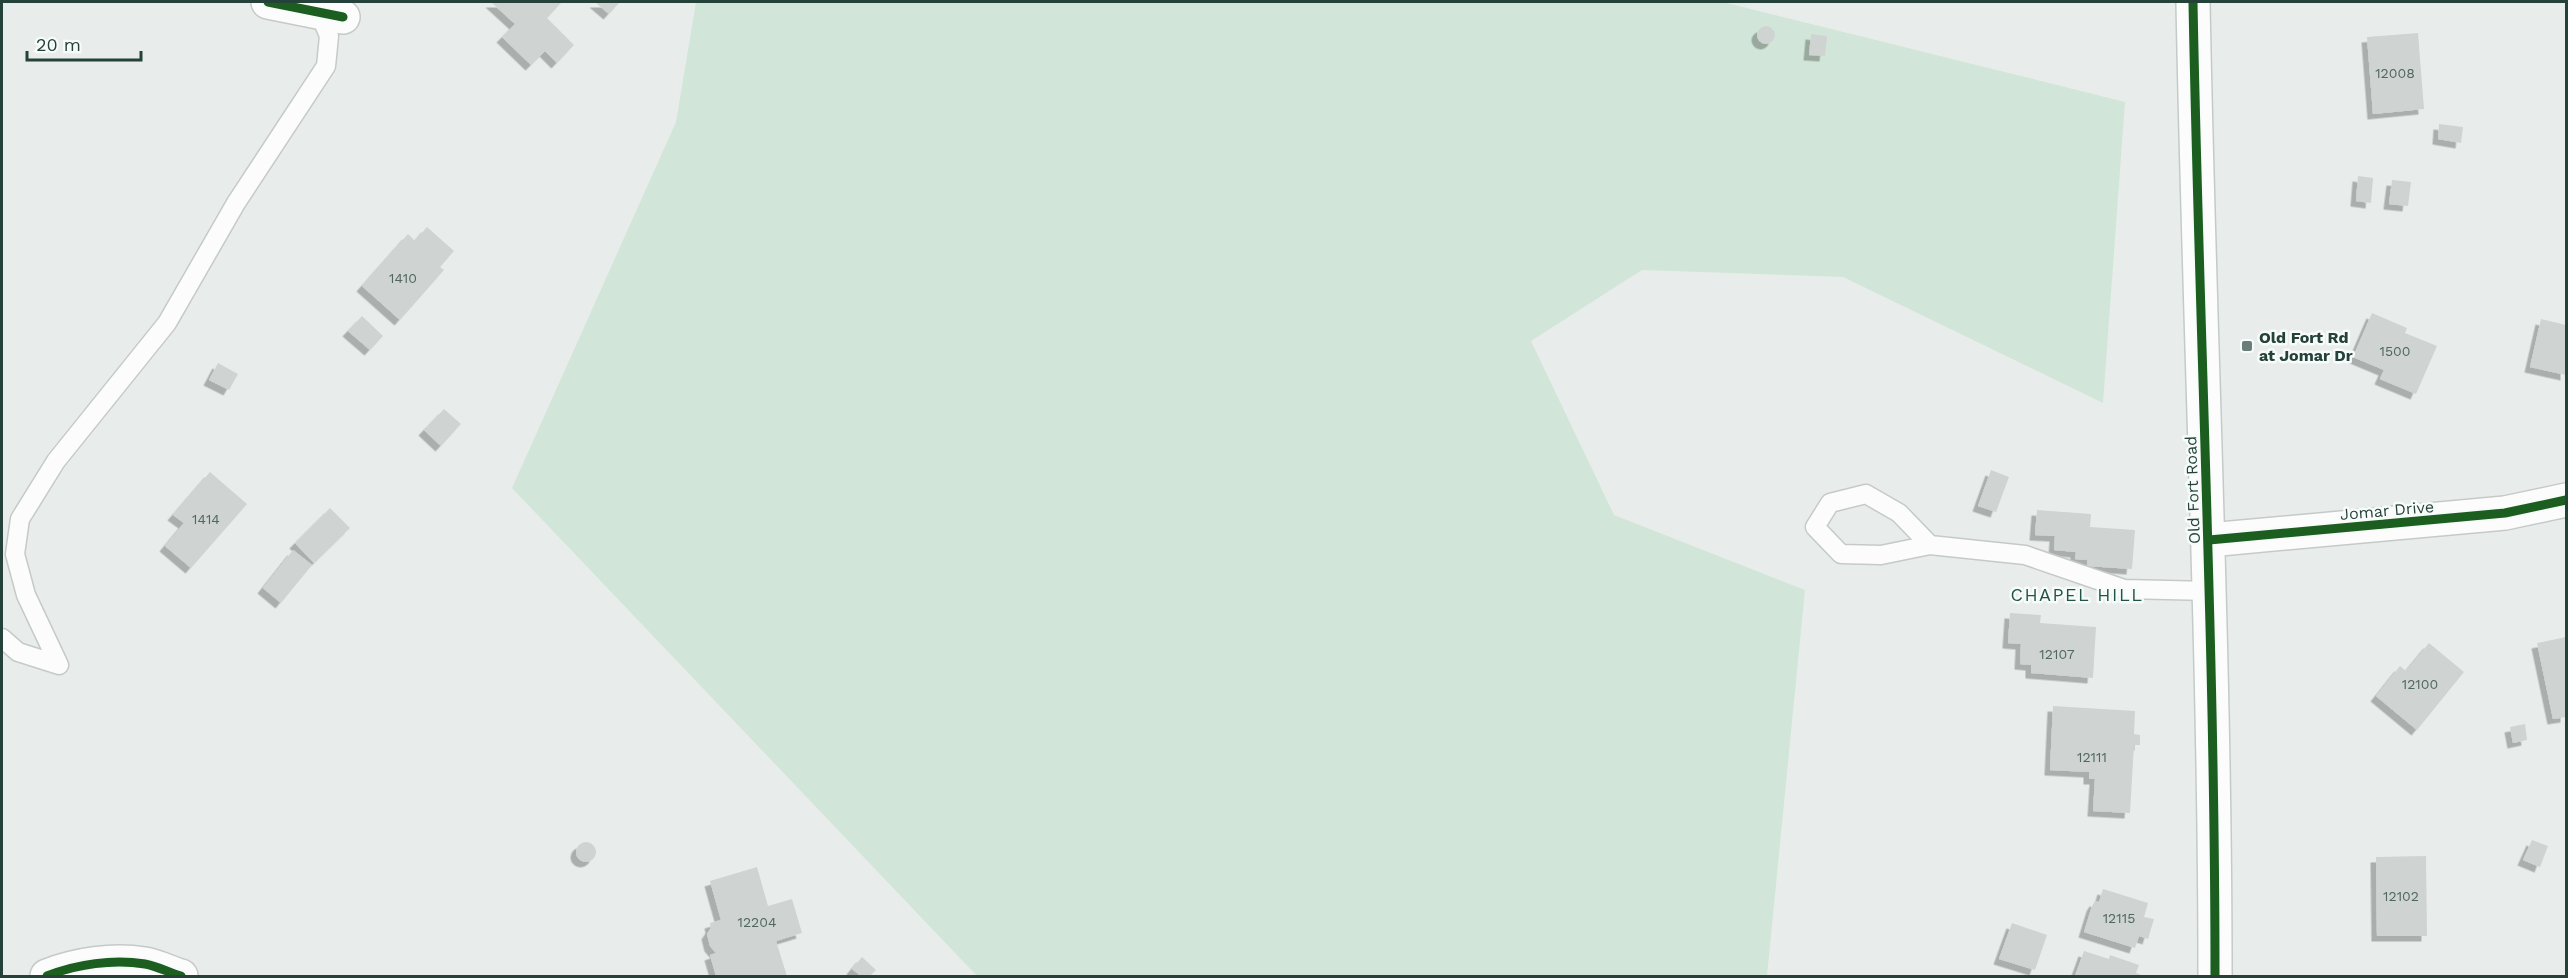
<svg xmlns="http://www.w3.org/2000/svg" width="2568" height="978" viewBox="0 0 2568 978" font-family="'Work Sans',sans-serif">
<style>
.green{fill:#d1e6d8}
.building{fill:#cfd4d2;filter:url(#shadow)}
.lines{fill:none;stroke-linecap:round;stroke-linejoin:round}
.lane-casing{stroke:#c5cac8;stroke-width:21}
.street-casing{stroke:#c5cac8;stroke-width:36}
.secondary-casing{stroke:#c3cbc8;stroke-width:36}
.lane{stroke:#fcfcfc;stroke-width:18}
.street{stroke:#fcfcfc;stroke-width:33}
.secondary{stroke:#fcfcfc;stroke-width:33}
.cycleway-casing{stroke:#f7fbf9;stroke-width:13}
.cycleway{stroke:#1b5e20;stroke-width:9}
.poi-dot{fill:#697e78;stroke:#f7fbf9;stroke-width:2}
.labels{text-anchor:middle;stroke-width:5;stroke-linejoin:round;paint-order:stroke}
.number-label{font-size:14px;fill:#506761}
.poi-label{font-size:16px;font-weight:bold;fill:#24423a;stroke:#f7fbf9;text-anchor:start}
.street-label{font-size:16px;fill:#24423a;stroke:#f7fbf9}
.neighbourhood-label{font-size:18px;letter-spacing:1.5px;fill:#1f5548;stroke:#f7fbf9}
</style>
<defs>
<filter id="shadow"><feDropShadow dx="-5.5" dy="5.5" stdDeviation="0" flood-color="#0004"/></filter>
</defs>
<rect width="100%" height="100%" fill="#e8edeb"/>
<!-- green -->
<path class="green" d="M696 2H1723L2125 102 2103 403 1843 277 1642 270 1531 341 1614 515 1805 590 1767 976H977L512 488 676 122Z"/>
<!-- building -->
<path class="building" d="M491 2H560L561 3 547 18 574 45 557 63 545 51 531 65 502 37 515 24Z
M595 2H620L609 14Z
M1757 35a9 9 0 1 1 18 0a9 9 0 1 1-18 0Z
M2418 33 2424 109 2373 114 2367 37Z
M1811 34 1827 36 1825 56 1809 55Z
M2439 124 2463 127 2461 143 2438 139Z
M2358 176 2373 178 2371 203 2356 201Z
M2392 180 2411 182 2408 206 2389 204Z
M427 227 454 251 440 267 444 270 400 320 362 286 408 234 415 241Z
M2372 313 2407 328 2405 333 2437 346 2416 394 2380 379 2384 370 2353 357Z
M362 316 383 336 370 350 348 331Z
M2541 319 2566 325V375L2530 367Z
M218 363 238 374 229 390 209 380Z
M444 409 461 424 441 446 424 430Z
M1991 470 2009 477 1996 512 1978 506Z
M210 472 247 504 191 568 165 546 184 523 173 515Z
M330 508 350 528 314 563 295 543Z
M2037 510 2091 514 2090 527 2135 530 2132 569 2087 566V560L2075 559 2076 552 2054 550 2055 536 2035 535Z
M293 550 312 565 281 603 263 588Z
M2010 613 2041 615 2040 623 2096 627 2093 678 2031 673V665L2020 664 2021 644 2008 643Z
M2566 637V717L2553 719 2537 643Z
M2429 643 2464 672 2417 730 2376 696 2400 666 2406 671Z
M2053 706 2135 711 2134 734 2140 735V745H2134L2130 813 2093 811 2095 779H2089V772L2050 770Z
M2525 724 2527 740 2513 743 2510 727Z
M2532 840 2548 846 2540 867 2523 860Z
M576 852a10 10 0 1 1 20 0a10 10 0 1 1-20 0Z
M2426 856 2427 936H2377L2376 857Z
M757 867 768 906 792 899 802 933 776 941 787 976H716L710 955 716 953 710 946 707 934 711 928 710 923 721 920 710 881Z
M2103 889 2148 903 2144 917 2154 919 2148 939 2139 936 2135 948 2084 932 2092 906 2095 901 2099 902Z
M2012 923 2047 935 2035 970 1999 959Z
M2084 951 2109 959 2110 955 2139 965 2136 973 2144 976H2075Z
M862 957 876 970 870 976H861L852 969Z"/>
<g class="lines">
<!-- lane casing -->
<g class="lane-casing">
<path id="lane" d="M1930 545 1899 513 1866 494 1830 503 1815 527 1841 554 1881 555 1930 545 2025 555 2124 589 2210 591
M2 638 18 652 59 665 26 595 15 554 20 519 56 461 167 323 236 203 326 66 329 36 319 12"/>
</g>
<!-- street casing -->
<g class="street-casing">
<path id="street" d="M268 2 343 17
M2209 540 2505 513 2566 500
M47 976C77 964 113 959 145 964 157 966 170 973 181 976"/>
</g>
<!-- secondary casing -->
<g class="secondary-casing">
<path id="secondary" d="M2193 2C2199 327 2215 651 2215 976"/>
</g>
<!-- lane -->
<use href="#lane" class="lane"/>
<!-- street -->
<use href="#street" class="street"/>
<!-- secondary -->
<use href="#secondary" class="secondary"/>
<!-- cycleway casing -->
<g class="cycleway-casing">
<path id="cycleway" d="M268 2 343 17
M2193 2C2199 327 2215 651 2215 976
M2209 540 2505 513 2566 500
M47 976C77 964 113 959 145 964 157 966 170 973 181 976"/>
</g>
<!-- cycleway -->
<use href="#cycleway" class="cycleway"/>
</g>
<!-- markers -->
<rect class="poi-dot" x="2241" y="340" width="12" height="12" rx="3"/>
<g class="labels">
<!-- number labels -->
<g class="number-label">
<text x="2395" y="78">12008</text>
<text x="403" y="283">1410</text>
<text x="2395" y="356">1500</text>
<text x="206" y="524">1414</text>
<text x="2057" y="659">12107</text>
<text x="2420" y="689">12100</text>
<text x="2092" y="762">12111</text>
<text x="2401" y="901">12102</text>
<text x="2119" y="923">12115</text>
<text x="757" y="927">12204</text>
</g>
<!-- poi labels -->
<g class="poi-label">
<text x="2259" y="343">Old Fort Rd<tspan x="2259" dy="18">at Jomar Dr</tspan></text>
</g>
<!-- street labels -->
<g class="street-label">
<text transform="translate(2192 490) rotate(-92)" y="6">Old Fort Road</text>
<text transform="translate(2387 510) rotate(-5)" y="6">Jomar Drive</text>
</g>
<!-- neighbourhood labels -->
<g class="neighbourhood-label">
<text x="2077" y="601">CHAPEL HILL</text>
</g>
</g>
<!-- border -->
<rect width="2568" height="978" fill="none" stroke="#24423a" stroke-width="6"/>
<!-- scale -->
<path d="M27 51v9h114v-9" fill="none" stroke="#24423a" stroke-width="3"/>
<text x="36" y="51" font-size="18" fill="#24423a" stroke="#f7fbf9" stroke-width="4.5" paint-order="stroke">20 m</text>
</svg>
